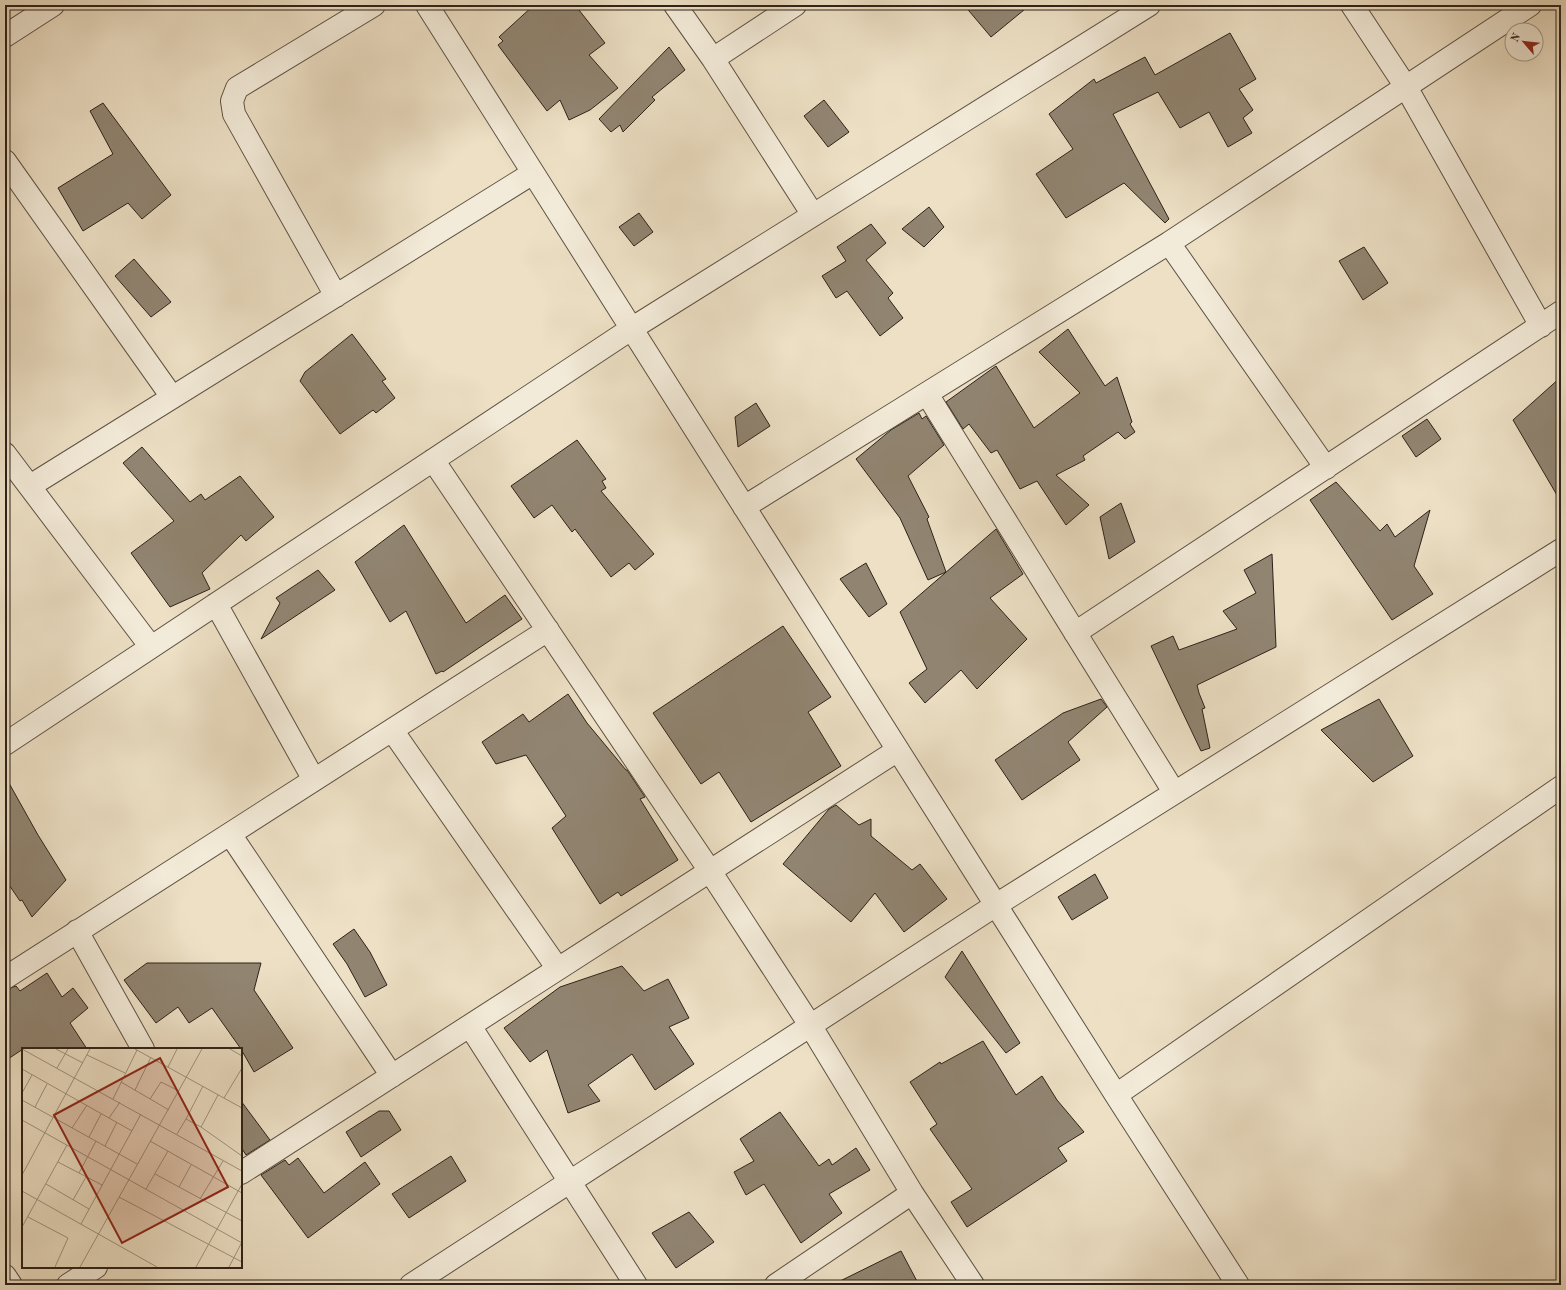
<svg xmlns="http://www.w3.org/2000/svg" width="1566" height="1290" viewBox="0 0 1566 1290" font-family="'Old Standard TT',serif">
<style>
.building{fill:#918572;stroke:#2e2219}
.lines{fill:none;stroke-linecap:round;stroke-linejoin:round}
.minor-casing{stroke:#5e5244;stroke-width:24}
.minor{stroke:#f3ebd9;stroke-width:22}
.inset-road{fill:none;stroke:#a19480;stroke-width:1}
.view{fill:#8f2418;fill-opacity:0.15;stroke:#8f2418;stroke-width:2}
.inset-edge{fill:none;stroke:#2e2219;stroke-width:2}
</style>
<rect width="100%" height="100%" fill="#ede0c5"/>
<filter id="stains"><feTurbulence type="fractalNoise" baseFrequency=".005" numOctaves="4"/><feColorMatrix values="0 0 0 0 .2 0 0 0 0 .09 0 0 0 0 .02 0 0 0 .5 -.17"/></filter>
<radialGradient id="worn" r=".72"><stop offset=".6" stop-color="#630" stop-opacity="0"/><stop offset="1" stop-color="#630" stop-opacity=".3"/></radialGradient>
<!-- building -->
<path class="building" d="M534 5H575L605 43 589 55 618 88 590 110 569 120 560 100 547 111 498 45 503 41 499 37Z
M964 5H1030L991 37Z
M1230 33 1256 79 1239 89 1253 110 1243 118 1252 133 1228 147 1209 112 1180 128 1158 92 1113 114 1169 219 1165 223 1124 183 1066 218 1036 174 1073 149 1049 114 1094 79 1096 83 1145 57 1155 75Z
M669 47 685 70 652 97 655 100 623 132 620 125 611 132 599 119Z
M824 100 849 132 828 147 804 116Z
M103 103 171 195 142 219 128 203 83 231 58 188 113 154 90 111Z
M929 207 944 227 924 247 902 229Z
M639 213 653 232 634 246 619 227Z
M871 224 886 243 866 260 893 293 888 298 903 318 880 336 847 291 836 298 822 276 846 261 837 247Z
M1364 247 1388 283 1363 300 1339 261Z
M134 259 171 302 151 317 115 276Z
M1068 329 1105 386 1117 377 1132 422 1130 424 1135 432 1125 439 1118 432 1083 456 1085 460 1056 475 1089 505 1066 525 1037 481 1020 489 997 450 991 453 969 424 963 429 946 402 996 366 1034 428 1080 393 1039 352Z
M352 334 386 379 382 381 395 398 376 413 373 410 340 434 300 381 305 372Z
M1561 377V502L1513 420Z
M756 403 770 426 738 447 735 417Z
M919 413 922 419 926 416 944 445 908 476 929 517 927 519 946 572 928 580 900 518 856 459 891 430Z
M1427 419 1441 439 1416 457 1402 436Z
M577 440 606 479 602 481 606 488 601 491 654 554 635 570 629 563 611 577 575 529 572 532 552 505 534 518 511 486Z
M142 447 190 502 201 494 205 500 240 476 274 517 246 541 241 535 202 573 210 589 170 607 131 553 174 521 123 463Z
M1336 482 1380 531 1387 524 1395 537 1430 510 1414 566 1433 594 1392 620 1310 500Z
M1121 503 1135 542 1109 559 1100 517Z
M404 525 466 623 505 595 522 619 443 672 442 671 436 674 406 611 390 622 355 562Z
M996 529 1023 574 990 598 1027 639 977 689 961 670 925 703 909 683 927 669 900 612Z
M1272 554 1276 647 1197 685 1199 693 1205 708 1202 709 1210 748 1201 751 1151 646 1173 636 1179 650 1237 629 1223 611 1256 593 1244 570Z
M866 563 887 604 869 617 840 579Z
M318 570 335 590 261 639 280 603 276 598Z
M783 626 831 697 808 712 841 766 751 822 719 772 701 784 653 713Z
M568 694 587 723 626 770H627L645 797 640 799 678 860 621 896 618 892 600 904 552 828 566 816 526 755 496 764 482 742 523 714 529 722Z
M1101 699 1107 707 1068 742 1080 760 1022 800 995 760 1063 713Z
M1379 699 1413 756 1373 782 1321 730Z
M5 776 38 835 66 880 32 917 22 900 20 901 5 879Z
M836 805 859 825 871 819V836L912 870 920 864 947 899 904 932 875 893 851 922 783 864 829 809Z
M1095 874 1108 898 1072 920 1058 897Z
M354 929 370 952 387 985 365 997 347 964 333 944Z
M962 951 1020 1043 1006 1053 945 977Z
M147 963H261L254 990 293 1048 254 1072 241 1049 212 1008 189 1023 178 1007 156 1023 124 980Z
M622 966 644 991 668 979 689 1018 669 1027 694 1064 655 1090 632 1054 588 1085 600 1101 568 1113 547 1050 530 1062 504 1028 560 987Z
M47 973 62 997 73 988 88 1008 70 1023 87 1049H23L5 1061V990L16 986 20 991Z
M983 1041 1016 1095 1042 1076 1057 1100 1084 1132 1058 1148 1067 1161 967 1227 951 1202 972 1189 930 1129 937 1124 910 1082 940 1062 941 1064Z
M241 1101 270 1140 246 1155 241 1147Z
M379 1111H389L401 1130 361 1157 346 1132Z
M780 1112 819 1166 829 1159 832 1165 856 1148 870 1170 829 1194 842 1213 801 1243 764 1184 746 1195 734 1172 754 1161 740 1139Z
M451 1156 466 1181 409 1218 392 1194Z
M298 1158 324 1193 365 1162 380 1184 308 1238 261 1175 285 1160 289 1165Z
M689 1212 714 1242 676 1268 652 1233Z
M901 1251 919 1285H832Z"/>
<g class="lines">
<!-- minor casing -->
<g class="minor-casing">
<path id="minor" d="M427 5 1116 1095 1238 1285
M675 5 713 59
M795 5 713 59 813 215
M1352 5 1406 87 1541 326
M5 36 53 5
M5 161 172 397
M1169 243 1326 468
M336 296 234 114 232 101 237 88 374 5
M927 394 1174 792
M5 454 151 647
M433 460 710 871 810 1025 912 1193 973 1285
M30 486 533 173
M744 507 1169 243 1530 5
M216 604 314 780
M1075 633 1561 312
M392 730 558 969
M5 744 631 329 1149 5
M230 834 392 1076
M77 931 143 1049
M5 978 548 630
M470 1026 636 1285
M1116 1095 1561 787
M241 1173 898 750
M5 1276 11 1285
M68 1285 96 1267
M411 1285 996 905 1561 550
M776 1285 912 1193"/>
</g>
<!-- minor -->
<use href="#minor" class="minor"/>
</g>
<!-- overview -->
<g transform="translate(22 1048)">
<rect width="220" height="220" fill="#ede0c5"/>
<path class="inset-road" d="M0 1 220 123M34 1 61 15M113 1 220 60M208 1 220 8M65 7 103 25M146 19 155 1M35 20 46 1M0 21 110 83M99 34 147 62M113 42 129 9M0 45 10 27M196 47 179 79 220 108M202 50 220 20M91 51 115 2M128 51 139 34 157 43M0 52 115 116M13 59 25 36M87 70 98 54M164 71 181 38M0 72 220 195M50 80 65 57M155 86 164 71 179 79M67 89 79 66M128 93 220 145M83 98 95 74M36 114 80 137M57 125 74 93M133 126 220 173M0 127 68 1M24 136 67 161M157 139 169 117M124 141 146 103M0 143 135 219M97 149 220 214M178 151 201 113M51 152 64 129M6 169 46 190 33 219M59 176 119 66M0 179 45 97M58 219 180 1M174 219 220 136M207 219 220 194"/>
<path class="view" d="M138 10 206 139 100 195 32 67Z"/>
<rect width="220" height="220" class="inset-edge"/>
</g>
<!-- margin -->
<rect width="1566" height="1290" fill="none" stroke="#ede0c5" stroke-width="20"/>
<rect x="6" y="6" width="1554" height="1278" fill="none" stroke="#2e2219" stroke-width="2"/>
<rect x="10" y="10" width="1546" height="1270" fill="none" stroke="#2e2219"/>
<!-- north arrow -->
<g transform="translate(1524 42) rotate(298)"><circle r="19" fill="#f3ebd9" stroke="#a49b8c"/>
<path d="M0-3L7 15L0 10L-7 15Z" fill="#8f2418"/>
<text y="-6" font-size="11" font-weight="bold" text-anchor="middle" fill="#2e2219">N</text>
</g>
<rect width="100%" height="100%" filter="url(#stains)"/>
<rect width="100%" height="100%" fill="url(#worn)"/>
</svg>
